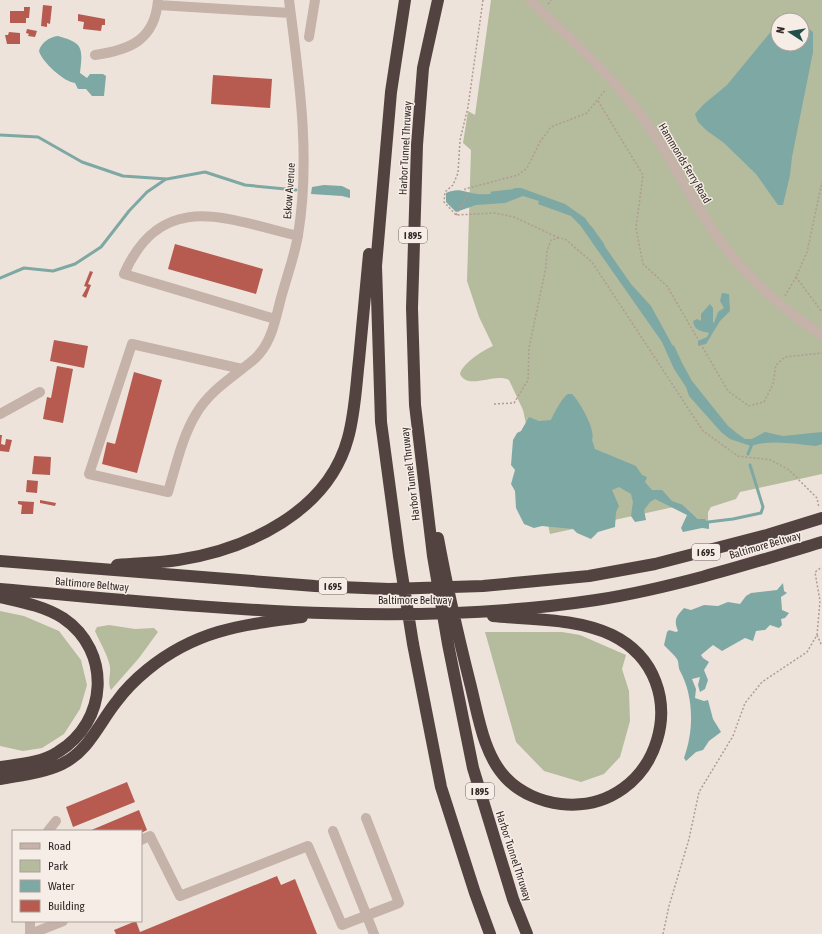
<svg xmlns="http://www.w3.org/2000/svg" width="822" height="934" viewBox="0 0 822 934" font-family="'Asap Condensed',sans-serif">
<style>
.green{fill:#b5bb9d;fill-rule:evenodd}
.water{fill:#7ea8a4}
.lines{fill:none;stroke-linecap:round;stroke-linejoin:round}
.stream{stroke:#7ea8a4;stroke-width:3}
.building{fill:#b75b50}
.path{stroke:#b09c93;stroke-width:1.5;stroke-dasharray:2 2;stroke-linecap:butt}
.minor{stroke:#c5b2a9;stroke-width:10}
.highway{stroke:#534340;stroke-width:12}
.labels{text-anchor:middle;stroke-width:3;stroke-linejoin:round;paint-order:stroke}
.shield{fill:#f7ede7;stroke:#6e6461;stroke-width:1}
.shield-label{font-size:10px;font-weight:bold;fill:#332a28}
.street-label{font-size:11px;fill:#332a28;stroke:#f7ede7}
</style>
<rect width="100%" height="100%" fill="#eee3db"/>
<!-- green -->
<path class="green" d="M491 0H822V474L740 492 736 499 711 507 708 512V522L705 519H698L683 505 550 534 523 410 509 380C495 372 468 391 460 374 462 364 483 350 493 346L479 317 467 281 471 150 463 143 468 111 475 115ZM778 20H802V44H778Z
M0 611 24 616 59 631 81 660 87 685 80 709 64 734 42 748 23 751 0 746Z
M109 625 135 629 154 628 158 632 139 658 111 690C107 682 111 675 110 667 108 655 100 643 95 631L97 627Z
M485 632H562L580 635 626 655 622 669 629 691 630 721 620 757 604 774 581 782 544 771 516 742Z"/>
<!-- water -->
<path class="water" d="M778 23V44H802V24L813 32V52L792 157 790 175 783 205H778L756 174 724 143 706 130 698 122 695 114 704 104 727 85Z
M58 36C83 43 83 47 80 73L87 78 90 74H103L106 76 104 96H92L86 89H78L75 83C64 82 42 62 39 51 41 43 49 37 58 36Z
M324 185 342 186 350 190V198L342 196 311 194 312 187Z
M515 188H521L565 204 585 218 631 284 651 306 692 381 728 426 738 434 745 439H752L765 432 783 436 822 432V444L816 446C795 444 771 439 751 446L730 439 721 432 689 396 686 387 674 369 662 342 580 225 571 216 538 204 539 201 523 196 505 203 476 205 456 212 446 202V193C458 187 465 192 477 194 490 195 504 193 515 188Z
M722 293 729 294 730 311 720 321 706 344 698 346V341L707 337 709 333C702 331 694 331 693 321L697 319 701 321V314L710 304 713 308V322L714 323 718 312 724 308 720 301Z
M568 394H572C580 402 596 430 592 440L595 449 636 466 642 475 647 477 645 482 652 490H662L672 501 683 505 698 519H705L709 523V529L702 528 683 532 681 528 687 515 655 499 650 502 644 510 646 520 635 522 631 516 633 502 631 494 619 487 612 490 619 506 616 512 615 527 598 532 591 539 577 533 573 529 542 526 534 528 524 524 516 508 515 491 511 484 515 470 511 465 513 440 517 433 521 431 529 417 539 421 551 420C553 415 563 396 568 394Z
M783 583 784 591 787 593 781 597 782 610 789 613 785 618 781 619 782 625 779 628 770 625 765 630 756 631 753 641 745 638 722 651 713 645 701 655 703 658 709 662 704 670 708 680 705 689 700 692 698 685 700 677 692 679 696 689 695 698 704 701 708 700 713 719 721 732 709 741 703 750 696 752 686 761 684 758C694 731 694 696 680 671 678 667 679 662 677 659 674 654 668 650 664 645L667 632 669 630 676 632 678 631C673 619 677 616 684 608L691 610 704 605 718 606 728 602 740 604 746 596 751 593 777 590Z"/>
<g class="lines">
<!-- stream -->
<path class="stream" d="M0 135 38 137 82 162 123 176 167 179 205 172 245 185 296 190
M492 193 510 191
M590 227 603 245
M0 278 24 268 53 271 75 264 101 247 129 211 147 192 166 179
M673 347 679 360
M748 454 752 444
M708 522 733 519 761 513 763 507 750 465"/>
</g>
<!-- building -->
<path class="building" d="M43 5 52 6 50 24 47 23V27L41 26Z
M24 7H30L29 18H26V23H10V11H24Z
M78 14 105 19V25H102L101 31 83 29 84 22 78 21Z
M27 29 37 31 35 37 28 36 29 34 26 33Z
M9 32 20 33V44H7L5 35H8Z
M213 75 272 79 270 108 211 104Z
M175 244 263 269 256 294 168 269Z
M90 271 93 272 88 284 91 285 86 298 82 296 87 287 84 286Z
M54 340 88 346 84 368 50 361Z
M57 366 73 369 63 423 43 419 47 397 51 398Z
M134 372 162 380 137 473 102 464 107 442 115 444Z
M0 435H2L1 444 5 445 6 439 12 440 9 452 0 451Z
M34 456 51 457 50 475 32 474Z
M27 480 38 481 37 493 26 492Z
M40 500 56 503 55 506 40 503Z
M18 501 34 502 33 514H21L22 505 18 504Z
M127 782 135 802 73 827 66 807Z
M139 810 147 830 141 833V831H89Z
M277 876 281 885 295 879 317 934H116L114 930 136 921 140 932Z"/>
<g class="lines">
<!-- path -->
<path class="path" d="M483 0 468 107 460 140 458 173 453 185 445 192 444 202 456 215 495 213 514 217 559 238
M548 4 551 0
M598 101 643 175 636 228 643 264 667 286 728 391 749 406 764 402 773 384 776 365 785 357 822 353
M456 215 467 196 465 189 518 175 527 168 540 142 551 127 587 113 606 89
M796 277 822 312
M785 296 796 277 807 252 822 182
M494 404 514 403 528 380 529 348 546 267 547 251 551 240 559 238 565 239 592 262 703 431 738 456 771 460 789 470 817 498 819 508
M817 635 822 646
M663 934 669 906 689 839 699 792 733 736 745 703 762 682 807 652 817 635 820 601 815 572 822 567"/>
<!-- minor -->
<path class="minor" d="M530 0C569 38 611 74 643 118 669 153 687 193 712 229 740 272 779 307 822 335
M158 5 290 13
M309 37 315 0
M95 55C130 50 155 40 158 0
M275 319 124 274C162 188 227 219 298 236
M132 344 242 369C225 382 207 395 196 414 182 437 176 466 168 492L89 474Z
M242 369C248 364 256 359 260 353 274 337 277 310 283 291 288 273 295 254 298 235 311 157 299 78 289 0
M0 414 40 392
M48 831 56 821
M333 831 374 934
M141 840 150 836 180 896 308 846 342 925 399 903 366 818
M30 934V921
M31 934 63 921"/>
<!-- highway -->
<path class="highway" d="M405 0 391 92 376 266 381 422 399 556 413 644 441 787 475 893 490 934
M438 0 423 68 417 145 412 308 415 405 433 556 448 644 473 768 513 899 527 934
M438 538C447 587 458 635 470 683 478 714 483 754 506 778 520 793 542 802 561 804 660 815 701 679 612 635 576 618 532 620 493 616
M0 561 315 586 389 589 483 586 589 576 655 564 767 535 822 518
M117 565C137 563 158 563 178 560 248 549 328 512 348 438 355 413 356 386 359 360 362 325 366 289 369 254
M0 589C198 606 398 630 596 600 672 588 749 564 822 542
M0 597C22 602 44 606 63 618 112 651 108 722 58 752 41 763 20 764 0 767
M0 779C21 775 43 773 62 764 89 751 99 723 117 701 125 690 136 679 147 670 196 630 241 625 302 617"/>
</g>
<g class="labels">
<!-- shield labels -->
<g class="shield">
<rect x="399" y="227" width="28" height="16" rx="3"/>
<rect x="692" y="544" width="28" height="16" rx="3"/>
<rect x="319" y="578" width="28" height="16" rx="3"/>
<rect x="466" y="783" width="28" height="16" rx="3"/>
</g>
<g class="shield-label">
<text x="413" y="239">I 895</text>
<text x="706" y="556">I 695</text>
<text x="333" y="590">I 695</text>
<text x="480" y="795">I 895</text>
</g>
<!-- street labels -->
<g class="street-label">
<text transform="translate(405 148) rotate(-87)" y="4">Harbor Tunnel Thruway</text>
<text transform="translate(685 163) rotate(59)" y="4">Hammonds Ferry Road</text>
<text transform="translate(289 191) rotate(-86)" y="4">Eskow Avenue</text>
<text transform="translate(410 474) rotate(-97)" y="4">Harbor Tunnel Thruway</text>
<text transform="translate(765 545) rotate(-16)" y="4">Baltimore Beltway</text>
<text transform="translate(92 584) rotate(5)" y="4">Baltimore Beltway</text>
<text x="415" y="604">Baltimore Beltway</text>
<text transform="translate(514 856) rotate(72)" y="4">Harbor Tunnel Thruway</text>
</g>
</g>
<!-- legend -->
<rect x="12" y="830" width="130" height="92" fill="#f7ede7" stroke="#a99f9b"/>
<rect x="20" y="843" width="20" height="6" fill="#c5b2a9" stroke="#a99f9b"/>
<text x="48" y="850" font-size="12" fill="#332a28">Road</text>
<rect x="20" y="860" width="20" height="12" fill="#b5bb9d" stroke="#a99f9b"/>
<text x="48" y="870" font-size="12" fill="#332a28">Park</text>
<rect x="20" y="880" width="20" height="12" fill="#7ea8a4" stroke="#a99f9b"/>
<text x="48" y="890" font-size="12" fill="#332a28">Water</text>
<rect x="20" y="900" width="20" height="12" fill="#b75b50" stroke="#a99f9b"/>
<text x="48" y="910" font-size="12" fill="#332a28">Building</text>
<!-- north arrow -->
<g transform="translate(790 32) rotate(282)"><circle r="19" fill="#f7ede7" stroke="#a99f9b"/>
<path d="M0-3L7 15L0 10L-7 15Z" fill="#224f4c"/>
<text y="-6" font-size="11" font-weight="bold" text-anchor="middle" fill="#332a28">N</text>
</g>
</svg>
